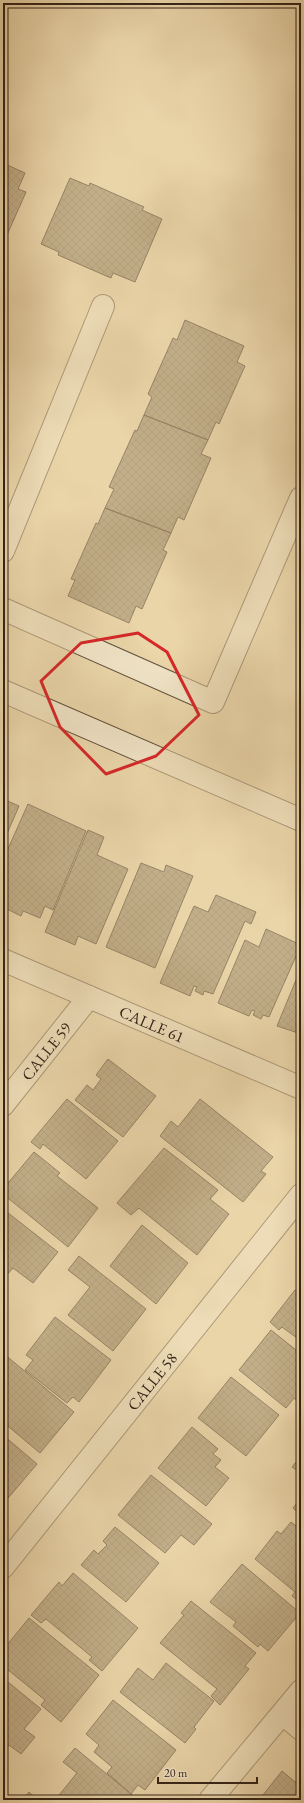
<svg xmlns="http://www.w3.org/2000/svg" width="304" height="1803" viewBox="0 0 304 1803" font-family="'EB Garamond',serif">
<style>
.building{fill:url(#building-cross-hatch);stroke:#342217}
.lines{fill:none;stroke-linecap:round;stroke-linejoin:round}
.street-casing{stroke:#624f3c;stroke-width:24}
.street{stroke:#f1e4c7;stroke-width:22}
.marked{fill:none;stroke:#d62828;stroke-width:3;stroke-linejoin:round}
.labels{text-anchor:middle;stroke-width:3;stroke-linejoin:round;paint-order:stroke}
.street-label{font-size:16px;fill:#342217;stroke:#f1e4c7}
</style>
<defs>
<pattern id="building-cross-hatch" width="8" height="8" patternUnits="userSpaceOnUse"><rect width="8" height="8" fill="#938063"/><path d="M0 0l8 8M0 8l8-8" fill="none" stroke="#796851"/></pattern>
</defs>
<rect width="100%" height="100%" fill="#ead6a9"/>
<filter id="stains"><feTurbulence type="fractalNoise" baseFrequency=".005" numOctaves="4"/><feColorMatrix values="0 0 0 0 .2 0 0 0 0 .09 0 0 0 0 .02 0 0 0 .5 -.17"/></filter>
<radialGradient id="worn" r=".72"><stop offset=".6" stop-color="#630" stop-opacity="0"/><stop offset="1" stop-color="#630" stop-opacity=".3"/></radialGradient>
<!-- building -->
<path class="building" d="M3 163 25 173 18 189 26 192 3 244Z
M70 178 89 186 90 183 144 207 142 210 162 219 135 282 113 273 111 278 58 255 59 252 41 244Z
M185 320 244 346 237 362 245 366 219 424 216 422 208 440 144 415 152 397 148 394 173 338 177 340Z
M144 415 208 440 201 454 211 458 184 520 178 517 171 533 105 508 114 489 109 487 135 430 137 431Z
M105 508 171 533 163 550 167 552 142 609 136 606 129 623 68 596 75 580 71 579 96 523 98 524Z
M3 799 19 806 3 843Z
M28 804 86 831 53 910 45 906 40 918 23 911 21 916 3 907V860Z
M88 830 104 837 97 855 128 869 96 944 78 936 75 945 45 932Z
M141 863 164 872 166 865 193 876 155 968 106 947Z
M216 895 256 912 251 924 245 921 213 994 204 991 203 995 195 991 197 987 194 986 190 996 160 983 194 906 208 912Z
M266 929 301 945 269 1017 263 1015 261 1019 253 1015 255 1011 252 1010 249 1016 218 1003 245 940 259 947Z
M301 968V1034L277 1026Z
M108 1059 156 1096 123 1137 75 1100 87 1085 93 1090 101 1079 96 1075Z
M67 1099 118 1141 86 1179 43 1144 40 1149 31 1142Z
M200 1099 273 1157 261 1171 266 1174 243 1202 160 1136 171 1121 178 1127Z
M164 1148 218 1190 210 1199 229 1214 197 1255 139 1208 131 1215 117 1203Z
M34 1152 60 1173 57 1176 98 1208 68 1247 3 1194V1189Z
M3 1209 58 1252 33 1283 13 1268 5 1277 3 1275Z
M142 1225 188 1263 156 1304 110 1266Z
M79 1256 146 1309 113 1351 68 1315 90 1287 68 1270Z
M295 1290 301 1294V1341L282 1327 279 1330 270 1322Z
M55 1317 111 1360 79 1402 73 1397 67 1403 25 1370 33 1360 26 1355Z
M271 1330 301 1354V1404L294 1398 286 1408 239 1370Z
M4 1354 74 1412 40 1453 3 1422Z
M231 1377 279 1415 246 1456 198 1418Z
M192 1427 218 1449 213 1454 221 1460 215 1467 229 1478 206 1506 158 1468Z
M3 1435 37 1464 3 1504Z
M301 1456V1473L292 1467Z
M151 1475 212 1524 194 1545 181 1535 165 1553 118 1515Z
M301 1498V1515L293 1508Z
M291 1522 301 1530V1603L292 1596 295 1592 255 1559 277 1531 281 1534Z
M115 1527 159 1563 126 1602 81 1565 94 1550 98 1554 107 1545 103 1541Z
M242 1564 300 1613 268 1651 260 1644 258 1647 233 1626 236 1622 210 1602Z
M73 1573 138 1628 102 1671 89 1660 92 1657 46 1619 41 1623 31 1615 59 1582 62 1586Z
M191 1601 256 1653 245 1666 249 1669 220 1705 211 1696 217 1689 160 1643 184 1615 181 1613Z
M29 1618 99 1675 61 1722 41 1705 45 1700 7 1669 3 1673V1650Z
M166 1663 214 1701 194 1727 196 1729 185 1743 120 1692 138 1668 153 1680Z
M3 1678 41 1709 24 1729 35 1737 21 1754 9 1745 7 1748 3 1744Z
M113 1700 176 1750 145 1790 138 1785 131 1794 107 1773 112 1767 94 1752 99 1745 86 1734Z
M75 1748 136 1798 134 1800H55L77 1773 63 1762Z
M282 1771 301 1787V1800H259Z
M29 1792 38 1800H23Z"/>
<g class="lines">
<!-- street casing -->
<g class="street-casing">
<g id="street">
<path d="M3 551 103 306"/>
<path d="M3 609 213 702 301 498"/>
<path d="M3 691 301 820"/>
<path id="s1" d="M3 960 301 1088"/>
<path id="s2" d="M3 1105 89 997"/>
<path id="s3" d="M3 1567 301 1195"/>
<path d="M283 1714 301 1729"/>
<path d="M210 1800 301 1691"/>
</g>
</g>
<!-- street -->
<use href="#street" class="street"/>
</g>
<!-- marked area -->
<path d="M0 0H304V1803H0ZM138 633 167 652 199 715 156 756 106 774 60 727 41 681 81 643Z" fill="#ead6a9" fill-opacity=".55" fill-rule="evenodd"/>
<path class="marked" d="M138 633 167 652 199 715 156 756 106 774 60 727 41 681 81 643Z"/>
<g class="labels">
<!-- street labels -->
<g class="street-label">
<text dy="6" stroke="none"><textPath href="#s1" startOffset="162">CALLE 61</textPath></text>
<text dy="6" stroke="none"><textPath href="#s2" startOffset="69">CALLE 59</textPath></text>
<text dy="6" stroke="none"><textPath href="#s3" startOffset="238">CALLE 58</textPath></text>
</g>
</g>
<!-- margin -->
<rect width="304" height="1803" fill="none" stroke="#ead6a9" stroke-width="16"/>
<rect x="4" y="4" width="296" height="1795" fill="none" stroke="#342217" stroke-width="2"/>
<rect x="8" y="8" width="288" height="1787" fill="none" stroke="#342217"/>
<!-- scale -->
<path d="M158 1777v6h99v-6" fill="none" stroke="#342217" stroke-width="2"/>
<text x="164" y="1777" font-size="12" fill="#342217" stroke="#f1e4c7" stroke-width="3" paint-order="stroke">20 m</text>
<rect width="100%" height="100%" filter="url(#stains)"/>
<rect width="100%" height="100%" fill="url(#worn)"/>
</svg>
